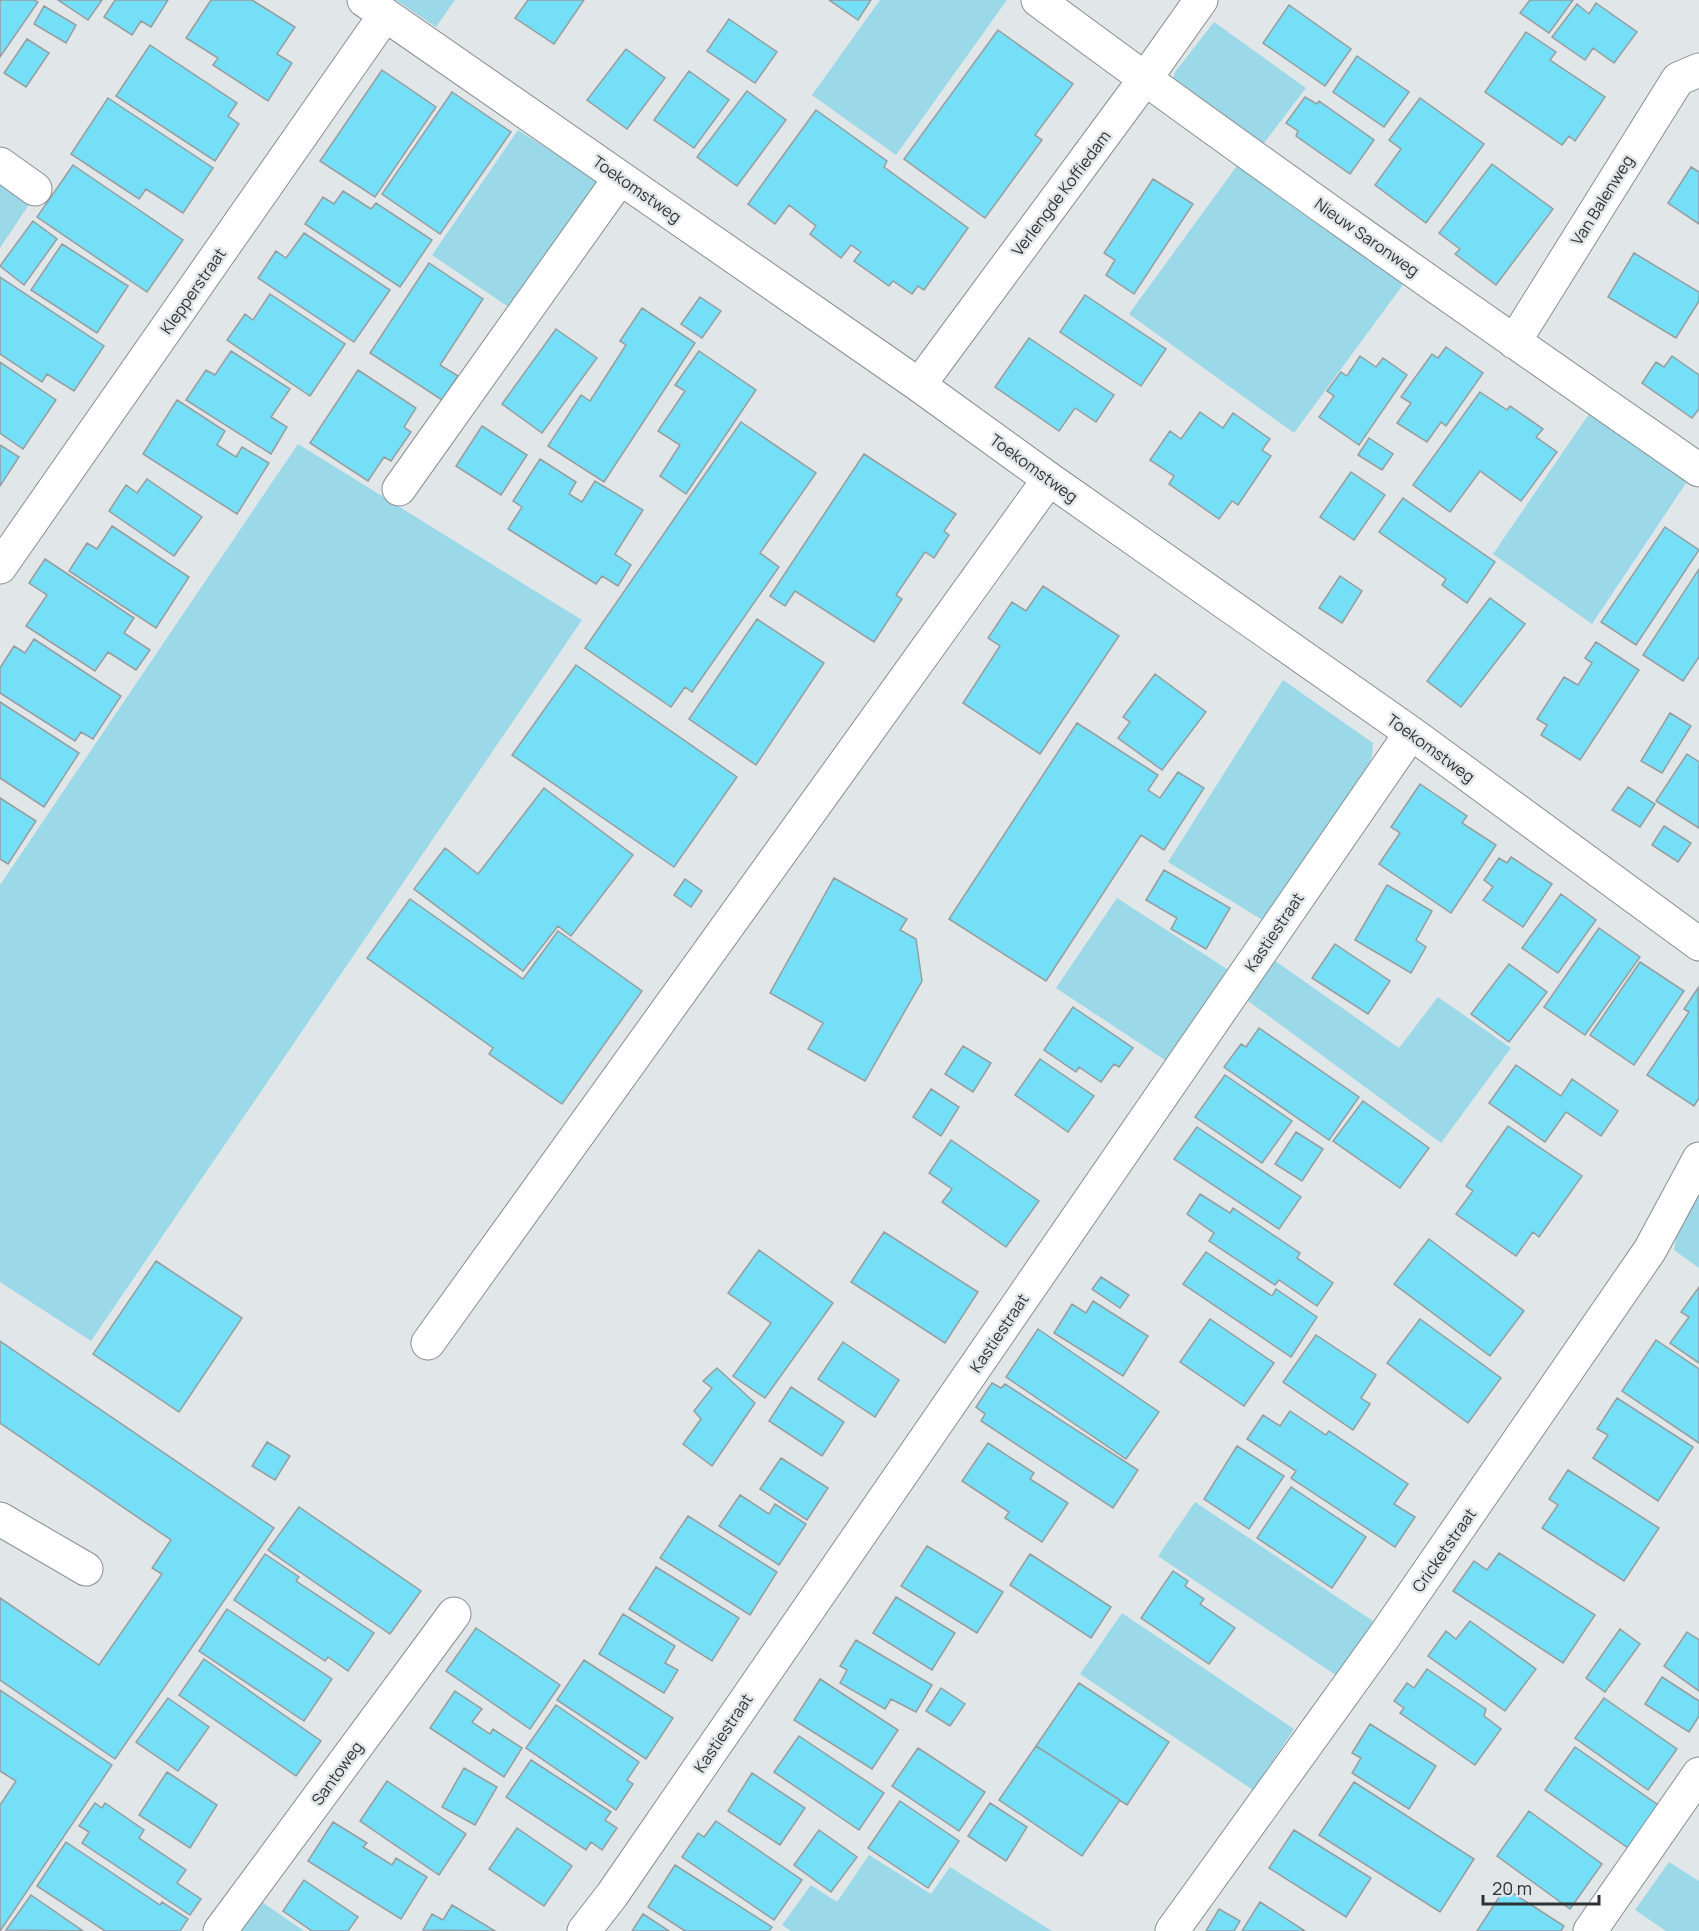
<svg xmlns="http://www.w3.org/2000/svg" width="1699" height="1931" viewBox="0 0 1699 1931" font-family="Manrope,sans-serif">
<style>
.green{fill:#9bd9e8}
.building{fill:#75dff8;stroke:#979d9e;stroke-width:1.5}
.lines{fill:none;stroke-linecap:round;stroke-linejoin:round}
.minor-casing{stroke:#898f90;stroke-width:35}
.minor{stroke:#fff;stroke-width:33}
.labels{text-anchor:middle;stroke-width:5;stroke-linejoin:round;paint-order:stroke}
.street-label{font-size:16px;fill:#2f3232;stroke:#e1e6e8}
</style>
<rect width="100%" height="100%" fill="#e1e6e8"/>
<!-- green -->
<path class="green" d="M396 0H455L436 27Z
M880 0H1007L896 155 812 95Z
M1214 22 1306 88 1261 147 1172 83 1175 72Z
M518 130 595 179 599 189 516 312 432 255Z
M1239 163 1405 282 1294 433 1129 314Z
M0 179 32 200 0 248Z
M1591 411 1690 477 1592 624 1493 554Z
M298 444 582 620 91 1341 0 1282V885Z
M1283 680 1373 743 1372 756 1368 768 1264 921 1168 862Z
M1117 898 1230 971 1168 1062 1056 988Z
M1274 960 1399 1048 1438 997 1511 1048 1441 1143 1247 1000Z
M1699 1183V1268L1674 1250 1678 1225Z
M1195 1502 1376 1623 1340 1678 1158 1556Z
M1122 1613 1294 1729 1253 1790 1080 1674Z
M869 1855 931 1894 950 1867 1052 1931H791L782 1925 811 1885 837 1902Z
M1669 1862 1699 1881V1931H1666L1635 1910Z
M256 1898 304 1931H233Z"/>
<!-- building -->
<path class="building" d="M0 0H34L38 2 0 57Z
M58 0H102L88 20Z
M115 0H168L151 27 141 21 132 35 104 17Z
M211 0H252L295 27 277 54 292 63 268 101 213 65 218 58 186 38Z
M528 0H584L554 44 515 18Z
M829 0H871L858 20Z
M1530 0H1573L1549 33 1520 13Z
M1596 3 1637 32 1614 63 1593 48 1585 60 1552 37 1577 4 1589 14Z
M1289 5 1351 49 1325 86 1263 43Z
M44 6 76 25 66 43 34 24Z
M729 19 777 52 755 83 707 51Z
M998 30 1073 84 1035 135 1042 140 985 218 904 159Z
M1526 32 1556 52 1550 60 1605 97 1575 141 1569 136 1562 145 1485 92Z
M27 39 49 53 26 87 4 73Z
M150 45 237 103 228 116 239 124 215 161 116 96Z
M626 49 665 78 627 129 587 100Z
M1357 56 1409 92 1384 127 1333 92Z
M382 70 436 107 375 197 320 161Z
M689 71 729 100 694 148 654 120Z
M747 91 786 120 737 186 697 157Z
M452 92 511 132 440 234 382 194Z
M1305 97 1317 104 1319 101 1374 140 1350 174 1296 136 1298 131 1286 123Z
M108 98 213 168 183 213 146 189 139 199 71 154Z
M1420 98 1484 144 1426 223 1375 185 1401 149 1389 140Z
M816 110 887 161 884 167 968 228 924 290 918 286 912 294 893 281 889 286 854 261 861 252 851 245 841 258 810 234 816 226 789 205 775 224 748 204Z
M1492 164 1553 209 1496 285 1455 254 1460 249 1439 233Z
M73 165 183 240 147 292 37 217Z
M1691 167 1699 172V224L1668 203Z
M1153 179 1193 204 1134 294 1106 275 1115 260 1104 253Z
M343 191 371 209 376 203 432 240 400 287 305 224 323 197 334 204Z
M33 221 57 239 24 285 0 266Z
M304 233 390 290 354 342 258 278 276 251 286 258Z
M62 244 128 286 97 333 31 290Z
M1634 253 1699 292V301L1676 338 1608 297Z
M429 263 483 299 440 365 458 376 442 400 370 353Z
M0 277 104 346 74 391 47 374 42 382 0 354Z
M270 294 345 344 310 396 227 340 245 314 253 320Z
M1085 295 1166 349 1141 386 1060 332Z
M700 297 721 311 702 338 681 324Z
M642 308 695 343 604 482 548 446 581 395 590 401 626 345 620 341Z
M556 329 597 358 542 433 502 404Z
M1029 338 1114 395 1096 422 1075 408 1059 431 995 387Z
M1446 347 1483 373 1446 426 1441 422 1427 442 1397 423 1411 403 1401 397 1432 354 1438 358Z
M231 351 290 389 271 417 287 427 271 454 186 400 206 370 215 375Z
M699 351 756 390 686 494 660 476 680 445 658 431 685 391 675 385Z
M1360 356 1376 367 1383 358 1407 375 1359 445 1319 417 1334 396 1327 391 1341 372 1347 376Z
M1672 356 1699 375V409L1692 418 1642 383 1656 362 1664 367Z
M0 362 56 400 23 449 0 433Z
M358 370 416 408 404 427 411 432 391 461 384 457 368 481 310 443Z
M1480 392 1507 410 1510 406 1543 429 1536 437 1557 452 1521 501 1480 471 1450 512 1413 485Z
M177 400 225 431 217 445 236 457 242 447 269 463 237 514 143 454Z
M1200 412 1223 428 1233 413 1270 439 1262 450 1271 456 1238 505 1232 501 1219 519 1169 484 1174 476 1150 460 1170 431 1181 439Z
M741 422 816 473 760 553 779 567 692 692 685 687 671 707 585 648Z
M482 426 527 455 501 495 456 466Z
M1369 438 1393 454 1382 470 1358 455Z
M0 445 19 457 0 486Z
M864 454 956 514 944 531 949 535 934 558 925 552 896 595 902 599 874 642 795 591 785 606 770 596Z
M540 459 576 482 569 494 582 502 595 481 643 510 615 554 631 565 618 586 602 576 596 584 508 529 522 507 513 501Z
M1351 472 1385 495 1354 540 1320 517Z
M147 479 202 517 174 556 109 511 126 485 137 493Z
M1403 498 1495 562 1467 603 1442 585 1446 579 1379 532Z
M112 526 189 577 156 628 69 571 87 543 97 549Z
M1665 527 1699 550 1636 645 1601 622Z
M45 559 134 618 124 633 150 650 136 670 108 652 95 671 26 626 47 595 29 583Z
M1699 569V657L1683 681 1643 655Z
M1340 576 1362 591 1342 623 1319 608Z
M1043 586 1119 636 1040 754 963 703 1000 646 988 638 1012 602 1026 611Z
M1490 598 1525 624 1461 707 1427 681Z
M757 619 824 663 756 765 689 719Z
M34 639 121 696 93 739 81 732 75 741 0 693V668L14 646 25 653Z
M1596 642 1639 670 1580 760 1541 735 1547 725 1537 719 1564 677 1578 685 1592 663 1585 658Z
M576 665 737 777 674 867 512 755Z
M1155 674 1206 712 1162 770 1118 738 1130 722 1123 717Z
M0 702 79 753 44 807 0 778Z
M1670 713 1691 726 1662 773 1641 761Z
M1077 723 1158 775 1148 790 1160 798 1178 772 1204 788 1164 850 1141 835 1046 981 949 919Z
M1687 754 1699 762V828L1656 801Z
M1420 784 1467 816 1462 823 1496 845 1451 913 1379 864 1400 833 1391 827Z
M1628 787 1655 804 1640 827 1612 810Z
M544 788 633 855 571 936 558 926 523 971 414 889 445 848 478 874Z
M0 798 36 821 8 864 0 859Z
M1664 826 1691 843 1678 862 1652 845Z
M1511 857 1552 884 1523 927 1483 900 1493 887 1484 880 1499 858 1507 863Z
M1164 870 1230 908 1206 949 1171 929 1177 918 1146 900Z
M834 878 907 919 900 930 916 939 922 981 865 1081 808 1049 823 1023 770 993Z
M685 879 702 891 691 907 674 895Z
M1387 885 1432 911 1416 940 1426 947 1411 973 1355 940Z
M1561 894 1596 920 1558 973 1522 948Z
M410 899 523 979 558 931 642 991 562 1104 489 1054 493 1048 367 958Z
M1599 928 1640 957 1585 1035 1544 1007Z
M1335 944 1390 981 1368 1014 1312 978Z
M1640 962 1684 991 1634 1065 1590 1035Z
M1509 964 1547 992 1509 1042 1471 1014Z
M1698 988 1699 1098 1694 1106 1647 1075 1689 1012 1684 1009Z
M1073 1007 1133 1048 1119 1067 1114 1064 1101 1082 1079 1067 1076 1072 1044 1050Z
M1259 1028 1359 1097 1329 1140 1224 1067 1241 1044 1246 1047Z
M963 1046 991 1063 973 1092 945 1074Z
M1040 1059 1094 1096 1068 1132 1015 1095Z
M1516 1065 1561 1096 1572 1079 1618 1111 1601 1136 1566 1112 1545 1142 1489 1103Z
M1225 1075 1292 1121 1262 1163 1195 1117Z
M931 1089 959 1107 941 1136 913 1117Z
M1363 1101 1429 1148 1400 1188 1333 1141Z
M1508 1126 1582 1176 1539 1237 1533 1232 1516 1256 1456 1214 1473 1191 1466 1186Z
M1197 1127 1301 1197 1279 1229 1174 1159Z
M1296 1132 1323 1149 1302 1181 1275 1164Z
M951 1140 1039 1201 1006 1247 942 1202 952 1189 929 1173Z
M1200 1194 1230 1213 1233 1208 1300 1253 1297 1258 1333 1283 1317 1306 1279 1280 1275 1285 1209 1241 1214 1233 1187 1214Z
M884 1232 978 1292 945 1343 851 1282Z
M1429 1239 1524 1311 1490 1356 1394 1284Z
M759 1250 833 1303 765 1398 733 1376 771 1323 728 1293Z
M1206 1252 1272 1296 1276 1289 1317 1317 1291 1357 1183 1284Z
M156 1261 242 1318 179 1412 93 1354Z
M1101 1277 1129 1295 1120 1308 1092 1289Z
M1699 1287V1363L1670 1343 1689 1317 1681 1312Z
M1093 1301 1148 1336 1123 1376 1054 1333 1072 1304 1086 1313Z
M1210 1319 1274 1363 1244 1406 1180 1362Z
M1420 1319 1501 1378 1468 1423 1387 1363Z
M1038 1329 1159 1412 1126 1459 1006 1377Z
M1316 1335 1376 1375 1361 1398 1370 1404 1353 1430 1283 1382Z
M1656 1340 1699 1369V1443L1622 1391Z
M0 1341 274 1528 115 1759 0 1680V1598L99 1665 162 1574 152 1568 171 1540 0 1423Z
M843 1342 899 1380 875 1417 818 1379Z
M717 1368 755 1403 712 1466 683 1444 701 1419 694 1411 712 1388 703 1381Z
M992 1383 1001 1388 1005 1384 1138 1470 1113 1508 981 1421 985 1414 976 1407Z
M791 1387 844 1422 822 1456 769 1421Z
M1617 1398 1693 1447 1658 1501 1593 1458 1608 1435 1597 1429Z
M1290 1411 1326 1435 1329 1431 1408 1484 1394 1504 1415 1517 1395 1547 1291 1478 1296 1471 1247 1439 1263 1415 1280 1426Z
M267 1442 290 1456 275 1480 252 1466Z
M988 1443 1034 1473 1030 1479 1068 1503 1042 1542 1005 1518 1009 1512 962 1481Z
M1237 1446 1284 1476 1249 1529 1204 1499Z
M781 1458 828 1488 807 1520 760 1489Z
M1568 1470 1659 1528 1624 1581 1542 1528 1558 1505 1549 1499Z
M1291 1487 1366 1537 1332 1588 1257 1538Z
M740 1495 769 1514 775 1504 806 1524 779 1565 719 1526Z
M299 1507 421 1591 390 1634 268 1550Z
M688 1516 777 1572 750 1615 660 1558Z
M927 1546 1003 1592 977 1633 901 1586Z
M1499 1553 1595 1615 1563 1663 1453 1591 1474 1561 1487 1570Z
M265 1554 299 1577 296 1581 374 1633 348 1671 328 1657 325 1661 234 1600Z
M1030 1554 1111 1607 1091 1638 1010 1585Z
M656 1567 739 1618 712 1661 629 1609Z
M1173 1571 1188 1581 1185 1586 1204 1599 1200 1604 1235 1628 1209 1664 1141 1618Z
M896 1597 955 1633 932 1670 873 1633Z
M227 1609 332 1679 304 1721 199 1651Z
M623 1614 675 1646 665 1663 678 1670 664 1693 599 1654Z
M1470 1621 1536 1669 1505 1711 1428 1656 1446 1631 1456 1639Z
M476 1628 560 1685 530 1729 446 1671Z
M1620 1629 1640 1644 1605 1692 1586 1678Z
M1687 1632 1699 1640V1691L1664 1666Z
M856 1640 932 1685 916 1712 891 1699 885 1709 840 1683 847 1670 840 1666Z
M204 1659 321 1741 296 1776 179 1695Z
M584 1660 673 1718 646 1759 557 1700Z
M1427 1669 1486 1709 1484 1716 1501 1729 1475 1765 1400 1713 1404 1708 1394 1701 1407 1683 1414 1688Z
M1662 1677 1699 1701V1716L1689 1732 1645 1704Z
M820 1679 898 1730 872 1769 794 1720Z
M1079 1683 1169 1742 1127 1805 1036 1746Z
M941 1688 965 1704 950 1726 926 1711Z
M0 1690 112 1765 0 1931V1805L16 1781 0 1771Z
M455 1691 482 1709 472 1722 490 1734 493 1729 522 1748 504 1777 430 1728Z
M168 1698 209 1727 178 1771 136 1742Z
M1604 1698 1677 1749 1648 1790 1575 1738Z
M556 1705 639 1762 627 1780 633 1784 616 1810 526 1748Z
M1370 1724 1436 1766 1409 1809 1352 1773 1361 1758 1352 1753Z
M799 1736 884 1793 859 1830 774 1772Z
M1036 1746 1120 1800 1082 1856 999 1800Z
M1575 1747 1661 1807 1631 1850 1545 1790Z
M918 1748 985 1792 959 1831 892 1786Z
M531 1760 611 1812 605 1820 617 1828 602 1850 591 1842 586 1850 506 1797Z
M464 1768 497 1787 475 1825 442 1807Z
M167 1772 217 1805 190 1848 139 1815Z
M752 1773 805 1808 780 1845 728 1811Z
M387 1781 466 1834 439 1875 360 1821Z
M1354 1782 1474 1859 1440 1912 1319 1835Z
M900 1801 959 1841 928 1888 868 1848Z
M95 1803 102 1808 105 1803 144 1830 139 1838 186 1870 177 1883 201 1899 190 1915 82 1843 89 1832 79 1826Z
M990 1803 1027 1827 1006 1861 968 1836Z
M1529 1811 1602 1864 1570 1909 1497 1856Z
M716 1821 802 1880 774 1920 682 1857 698 1833 704 1837Z
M333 1822 367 1843 363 1847 392 1865 396 1858 427 1877 401 1919 308 1861Z
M517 1828 572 1866 544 1906 489 1869Z
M819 1830 857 1857 831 1892 794 1865Z
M1294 1830 1371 1878 1346 1917 1269 1868Z
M66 1842 160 1905 162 1902 188 1919 180 1931H105L37 1886Z
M675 1865 772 1927 769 1931H685L648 1907Z
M304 1880 358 1917 348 1931H312L283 1911Z
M1505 1888 1564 1926 1561 1931H1477Z
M31 1895 83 1931 6 1930Z
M1260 1902 1305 1931H1242Z
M452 1905 495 1931 423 1930 432 1914 443 1920Z
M1219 1909 1240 1921 1234 1931H1206Z
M643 1914 669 1931H632Z"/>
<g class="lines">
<!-- minor casing -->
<g class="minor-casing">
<path id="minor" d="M364 0 919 385 1049 479 1411 733 1699 944
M1038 0C1255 161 1477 316 1699 470
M0 164 35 189
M1514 342 1678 79 1699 70
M919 385 1145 79 1201 0
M399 489 620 178
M0 567 385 15
M428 1343 1049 479
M0 1519 86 1569
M220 1931 454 1614
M584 1931 612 1895 1411 733
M1172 1931 1383 1638 1650 1250 1699 1159
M1590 1931 1699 1774"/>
</g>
<!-- minor -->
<use href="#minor" class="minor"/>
</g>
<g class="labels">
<!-- street labels -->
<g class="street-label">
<text transform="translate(637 189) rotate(35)" y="6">Toekomstweg</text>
<text transform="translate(1061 193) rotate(-53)" y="6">Verlengde Koffiedam</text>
<text transform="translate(1602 200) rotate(-58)" y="6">Van Balenweg</text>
<text transform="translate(1367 237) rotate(35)" y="6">Nieuw Saronweg</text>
<text transform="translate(193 291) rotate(-55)" y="6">Klepperstraat</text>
<text transform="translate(1034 468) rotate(36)" y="6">Toekomstweg</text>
<text transform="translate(1431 748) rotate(36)" y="6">Toekomstweg</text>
<text transform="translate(1274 932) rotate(-56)" y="6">Kastiestraat</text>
<text transform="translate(999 1333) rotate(-56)" y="6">Kastiestraat</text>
<text transform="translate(1444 1550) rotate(-55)" y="6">Cricketstraat</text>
<text transform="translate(723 1733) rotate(-56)" y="6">Kastiestraat</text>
<text transform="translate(337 1773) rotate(-54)" y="6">Santoweg</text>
</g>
</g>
<!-- scale -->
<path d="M1483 1895v9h116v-9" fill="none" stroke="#2f3232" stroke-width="3"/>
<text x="1492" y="1895" font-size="18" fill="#2f3232" stroke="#e1e6e8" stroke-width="4.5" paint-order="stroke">20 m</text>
</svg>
